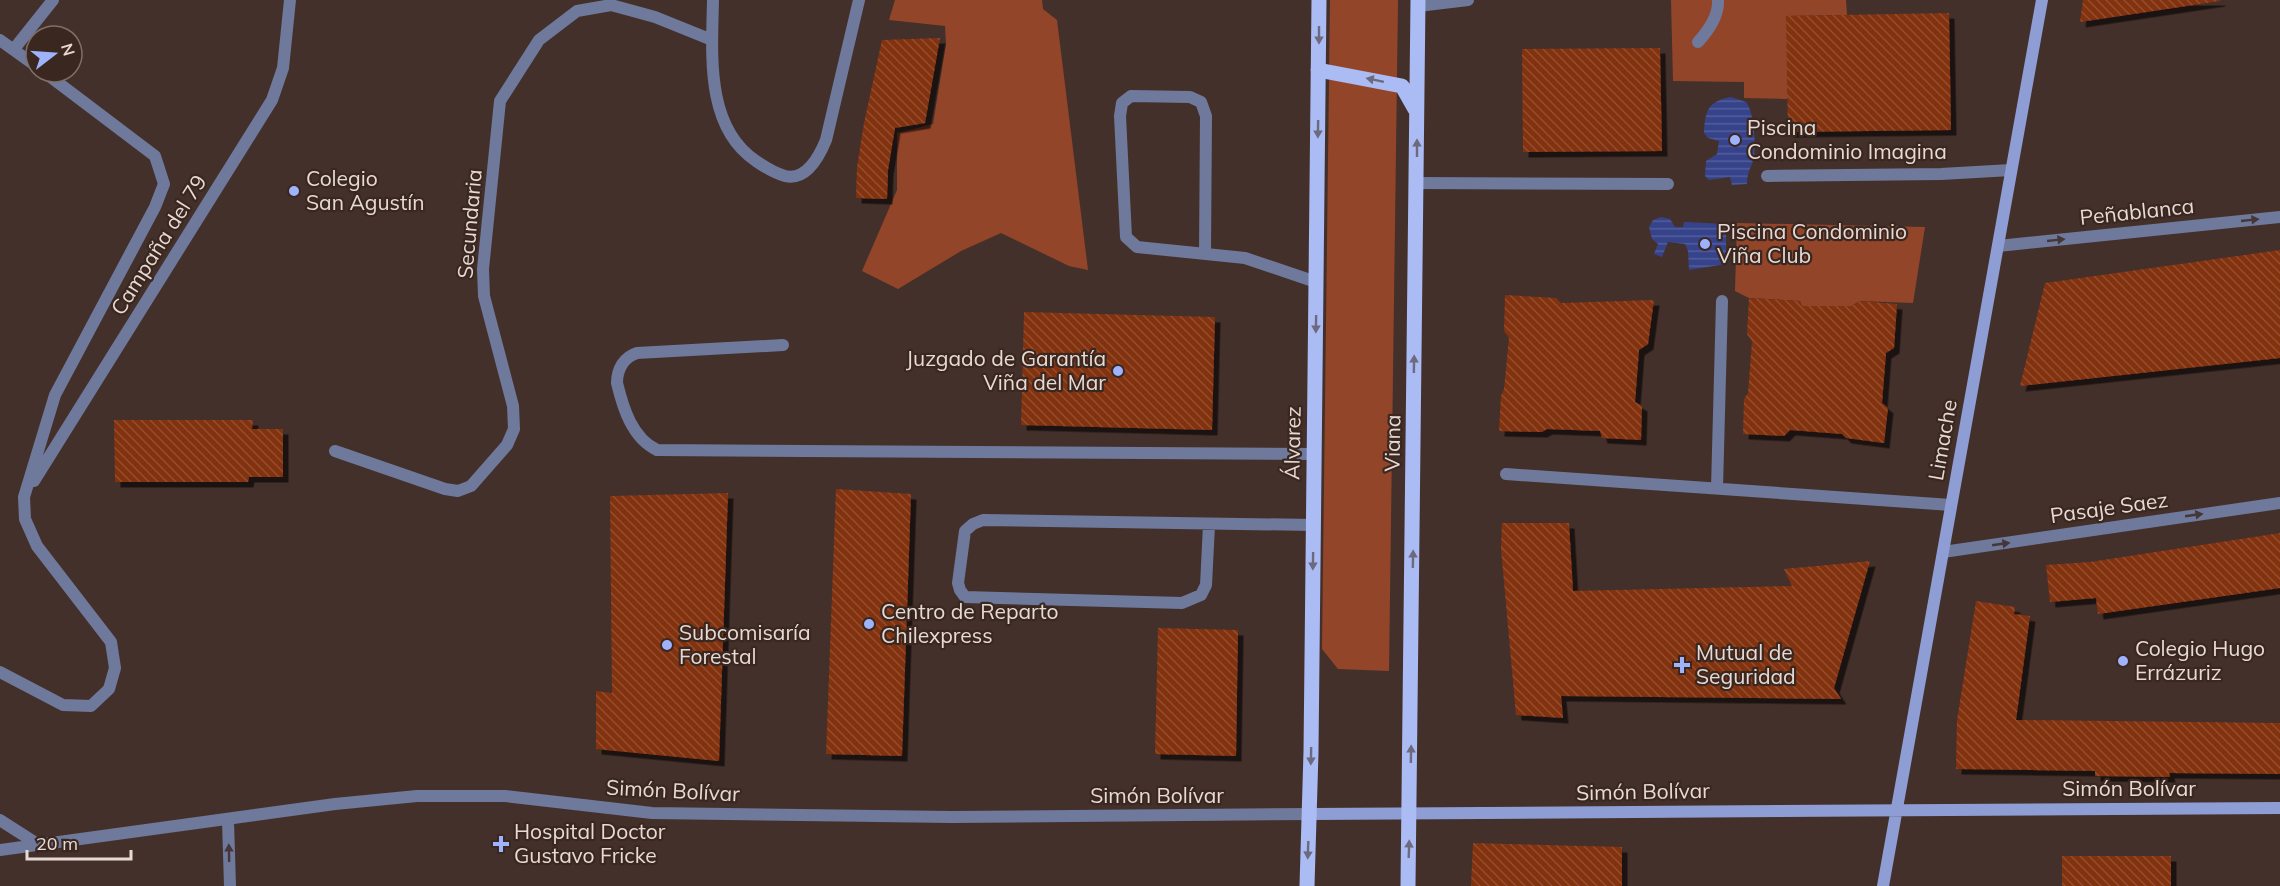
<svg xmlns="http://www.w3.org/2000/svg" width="2280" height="886" viewBox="0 0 2280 886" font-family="Mulish,sans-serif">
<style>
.grass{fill:#93452a}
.water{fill:url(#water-rules)}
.building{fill:url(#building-back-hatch);filter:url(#shadow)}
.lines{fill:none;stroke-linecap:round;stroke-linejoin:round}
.service{stroke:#6f799b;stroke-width:12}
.minor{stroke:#6f799b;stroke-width:12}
.tertiary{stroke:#6f799b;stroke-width:12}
.secondary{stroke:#8e9ed4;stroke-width:12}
.primary{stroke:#abbbf3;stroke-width:15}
.oneway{fill:#6d6a7f}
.oneway2{fill:#453739}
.poi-dot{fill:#9fb3fd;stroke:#3a2720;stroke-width:2}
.labels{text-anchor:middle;stroke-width:4.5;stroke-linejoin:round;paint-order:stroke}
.poi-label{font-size:21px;fill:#e7dad5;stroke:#3a2720;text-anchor:start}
.street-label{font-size:21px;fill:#e7dad5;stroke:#3a2720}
</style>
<defs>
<pattern id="water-rules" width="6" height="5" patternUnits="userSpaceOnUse" patternTransform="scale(1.5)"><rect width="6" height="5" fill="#36438b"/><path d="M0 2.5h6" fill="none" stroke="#535e9a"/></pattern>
<pattern id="building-back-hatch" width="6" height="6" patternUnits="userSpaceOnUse" patternTransform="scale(1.5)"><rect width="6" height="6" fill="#823011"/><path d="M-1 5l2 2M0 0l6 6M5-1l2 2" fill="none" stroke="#944d33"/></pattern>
<filter id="shadow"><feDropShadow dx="5.5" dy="5.5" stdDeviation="0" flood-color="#0009"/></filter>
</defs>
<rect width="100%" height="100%" fill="#44302a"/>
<!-- grass -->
<path class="grass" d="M895 0H1042L1043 9 1057 20 1088 270 1069 266 1001 233 961 251 898 289 862 271 897 190V133L933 124 946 44 945 26 889 20Z
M1330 0H1398L1389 671 1338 669 1322 649Z
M1671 0H1846L1847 15 1787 16 1788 99 1744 98V82L1673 81Z
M1737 223 1925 227 1913 303 1859 301 1852 306H1802L1800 301 1749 298 1735 291Z"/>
<!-- water -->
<path class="water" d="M1731 97 1746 102C1754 112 1756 143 1754 156 1753 166 1747 170 1747 184L1732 185 1730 177 1709 180 1705 176 1706 161 1717 154 1719 141 1708 138 1704 133C1705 111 1708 101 1731 97Z
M1661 217 1670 219 1675 227H1683L1684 222 1726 224V264L1689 270 1688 251 1685 244 1668 242 1662 257 1654 254 1658 244 1652 239 1649 227 1653 220Z"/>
<!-- building -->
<path class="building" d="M2083 0H2220V1L2080 22Z
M1949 13 1951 130 1788 132 1786 16Z
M940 38 925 123 895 128 888 170 887 199 856 198 857 167 864 123 882 40Z
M1660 48 1662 151 1523 152 1522 49Z
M2280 250V358L2020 386 2045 283Z
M1505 295 1556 298 1561 303 1654 300 1648 344 1639 350 1635 402 1642 406 1641 440 1602 438 1600 431 1547 429 1542 432 1499 431 1501 396 1504 389 1509 338 1504 331Z
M1749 298 1800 301 1802 306H1852L1859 301 1897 304 1894 348 1886 353 1882 403 1888 408 1884 443 1846 438 1842 434 1790 430 1784 436 1743 434 1744 399 1748 393 1752 341 1747 334Z
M1024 312 1215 317 1212 430 1021 425Z
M114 420H253L252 429H283V477H249L248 482H115Z
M836 489 911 494 902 756 826 754Z
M728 493 719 761 596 749V691L612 693 610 496Z
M1502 523H1569L1573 591 1792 586 1784 569 1870 561 1834 688 1841 699 1561 696 1563 718 1516 715 1501 549Z
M2280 533V588L2098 614 2096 598 2050 602 2046 565 2090 562Z
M1976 601 2015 607 2014 614 2030 616 2016 720 2280 723V774L2169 773 2170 777 2095 776V771L1956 769 1957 720Z
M1158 628 1238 630 1236 756 1155 754Z
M1473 843 1622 847V886H1471Z
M2062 856H2171V886H2062Z"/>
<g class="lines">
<!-- service -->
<path class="service" d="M1767 176 1941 174 2011 170
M1205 253 1206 116 1201 102 1190 97 1131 96 1122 103 1120 116 1126 237 1137 247 1245 258 1316 282
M783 345 637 353C624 357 617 369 617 383 623 408 632 438 657 450L1314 454
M1506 474 1951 505
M1717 488 1722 301
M1209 525 1206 585 1201 595 1182 603 965 597 960 590 958 583 965 531 973 524 983 520 1313 525"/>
<!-- minor -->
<path class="minor" d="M713 0C712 54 705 127 756 161 766 168 774 173 785 176 806 181 819 157 826 140L859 0
M1418 6 1468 0
M0 40 36 66
M1698 42C1709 30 1719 16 1718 0
M14 49 53 0
M1416 183 1668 184
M1998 246 2280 217
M335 451 445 489 458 491 471 486 507 445 514 429 513 406 484 296 483 269 500 101 539 40 577 11 611 5 655 17 712 40
M34 481 272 100 283 68 290 0
M1943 552 2280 503
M0 672 63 705 91 706 109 689 115 668 111 642 37 546 25 519 24 497 55 395 155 207 164 184 155 156 44 72"/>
<!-- tertiary -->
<path class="tertiary" d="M0 820 39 845
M228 821 230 886
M0 850 335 804 417 796H505L652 813 952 817 1310 814"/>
<!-- secondary -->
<path class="secondary" d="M1310 814 2280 808
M1883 886 2042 0"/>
<!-- primary -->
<path class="primary" d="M1318 70 1402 86 1415 109
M1307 886 1311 752 1319 0
M1408 886 1418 0"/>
</g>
<!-- one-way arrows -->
<defs><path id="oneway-solid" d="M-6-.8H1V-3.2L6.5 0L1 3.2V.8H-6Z" transform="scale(1.5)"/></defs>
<g class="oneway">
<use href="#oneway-solid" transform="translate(1319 35) rotate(90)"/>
<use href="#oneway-solid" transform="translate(1375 80) rotate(-168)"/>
<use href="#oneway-solid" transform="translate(1318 129) rotate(91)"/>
<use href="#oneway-solid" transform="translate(1417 148) rotate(-90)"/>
<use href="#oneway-solid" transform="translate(1316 324) rotate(91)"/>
<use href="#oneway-solid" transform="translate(1414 364) rotate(-89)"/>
<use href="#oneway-solid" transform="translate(1413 559) rotate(-89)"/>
<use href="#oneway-solid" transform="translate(1313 561) rotate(91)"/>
<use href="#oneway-solid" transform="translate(1411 754) rotate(-89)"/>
<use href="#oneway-solid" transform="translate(1311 756) rotate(91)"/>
<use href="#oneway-solid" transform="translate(1409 849) rotate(-88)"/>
<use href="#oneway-solid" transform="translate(1308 850) rotate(92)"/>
</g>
<g class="oneway2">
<use href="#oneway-solid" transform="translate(2250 220) rotate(-6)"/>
<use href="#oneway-solid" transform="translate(2056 240) rotate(-6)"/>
<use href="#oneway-solid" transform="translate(2194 515) rotate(-8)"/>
<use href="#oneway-solid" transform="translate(2001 544) rotate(-8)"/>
<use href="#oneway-solid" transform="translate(229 853) rotate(-91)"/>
</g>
<!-- markers -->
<g class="poi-dot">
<circle cx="1735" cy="140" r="6"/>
<circle cx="294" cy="191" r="6"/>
<circle cx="1705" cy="244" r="6"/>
<circle cx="1118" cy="371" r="6"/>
<circle cx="869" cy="624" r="6"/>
<circle cx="667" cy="645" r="6"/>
<circle cx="2123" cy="661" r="6"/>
<path d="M1679 656h6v6h6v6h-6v6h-6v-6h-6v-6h6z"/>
<path d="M498 835h6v6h6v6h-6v6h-6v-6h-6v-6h6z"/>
</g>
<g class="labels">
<!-- poi labels -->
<g class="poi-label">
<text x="1747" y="135">Piscina<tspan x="1747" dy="24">Condominio Imagina</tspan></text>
<text x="306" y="186">Colegio<tspan x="306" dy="24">San Agustín</tspan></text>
<text x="1717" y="239">Piscina Condominio<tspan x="1717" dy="24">Viña Club</tspan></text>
<text x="1106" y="366" text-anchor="end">Juzgado de Garantía<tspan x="1106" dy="24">Viña del Mar</tspan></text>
<text x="881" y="619">Centro de Reparto<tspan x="881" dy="24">Chilexpress</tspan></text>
<text x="679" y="640">Subcomisaría<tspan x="679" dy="24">Forestal</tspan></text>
<text x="2135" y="656">Colegio Hugo<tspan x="2135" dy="24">Errázuriz</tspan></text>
<text x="1696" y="660">Mutual de<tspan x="1696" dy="24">Seguridad</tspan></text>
<text x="514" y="839">Hospital Doctor<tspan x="514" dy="24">Gustavo Fricke</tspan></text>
</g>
<!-- street labels -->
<g class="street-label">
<text transform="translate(2137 212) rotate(-6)" y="7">Peñablanca</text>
<text transform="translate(470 224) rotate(-85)" y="7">Secundaria</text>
<text transform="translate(159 245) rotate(-58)" y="7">Campaña del 79</text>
<text transform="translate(1943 440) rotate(-80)" y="7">Limache</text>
<text transform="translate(1293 443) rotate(-89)" y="7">Álvarez</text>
<text transform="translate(1393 443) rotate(-89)" y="7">Viana</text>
<text transform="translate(2109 508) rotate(-8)" y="7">Pasaje Saez</text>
<text x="2129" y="796">Simón Bolívar</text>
<text transform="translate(673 791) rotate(3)" y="7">Simón Bolívar</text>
<text transform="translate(1643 792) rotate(-1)" y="7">Simón Bolívar</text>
<text x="1157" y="803">Simón Bolívar</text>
</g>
</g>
<!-- north arrow -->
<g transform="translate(54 54) rotate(73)"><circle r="28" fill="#3a2720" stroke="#7f6f68" stroke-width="1.5"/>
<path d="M0-4.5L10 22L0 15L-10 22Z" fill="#9fb3fd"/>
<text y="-9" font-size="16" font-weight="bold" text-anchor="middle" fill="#e7dad5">N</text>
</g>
<!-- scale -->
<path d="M27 850v9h104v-9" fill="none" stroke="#e7dad5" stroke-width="3"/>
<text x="36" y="850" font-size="18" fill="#e7dad5" stroke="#3a2720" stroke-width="4.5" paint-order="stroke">20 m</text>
</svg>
